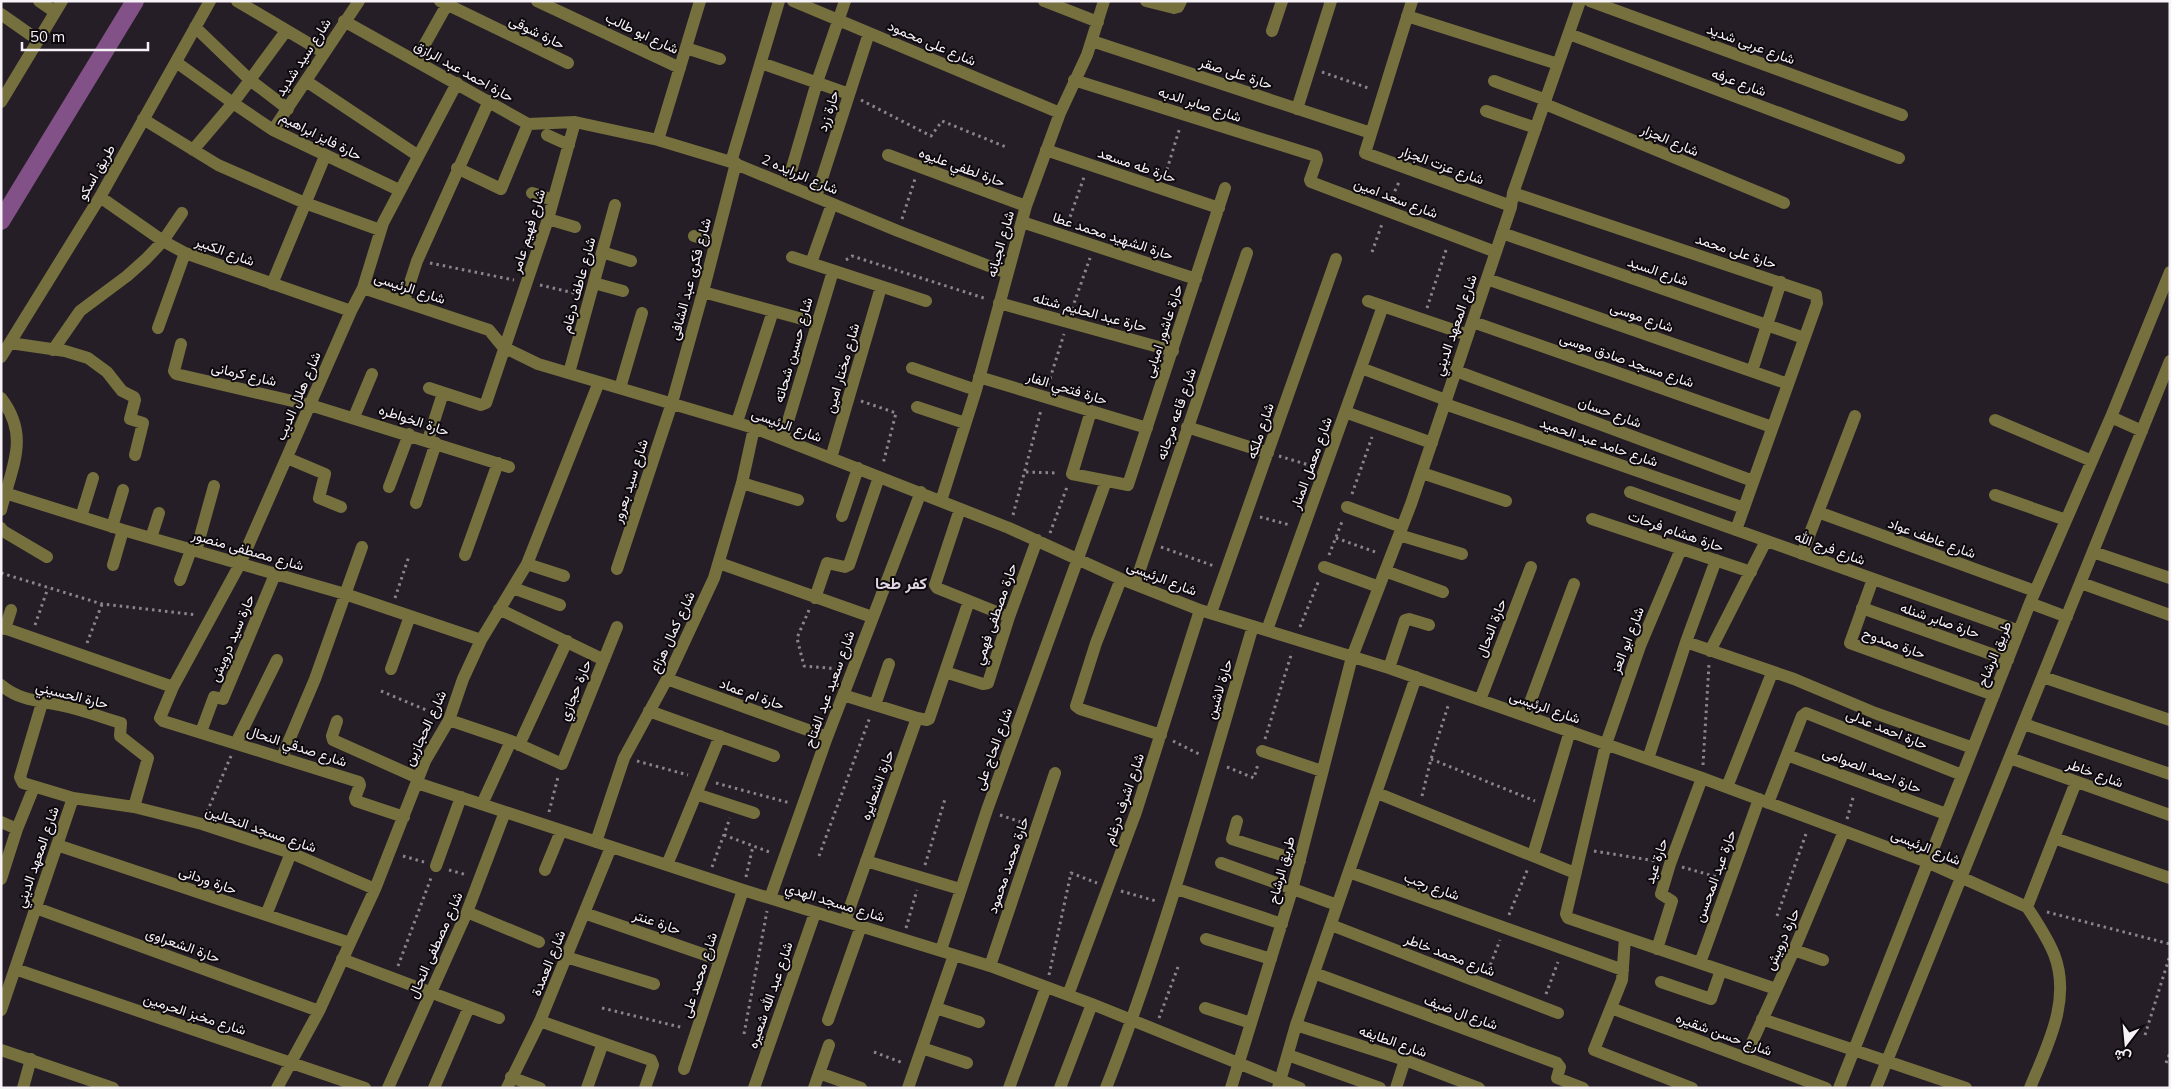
<svg xmlns="http://www.w3.org/2000/svg" width="2171" height="1089" viewBox="0 0 2171 1089" font-family="Mulish,Vazirmatn,sans-serif">
<style>
.lines{fill:none;stroke-linecap:round;stroke-linejoin:round}
.canal{stroke:#815187;stroke-width:18}
.path{stroke:#8b848c;stroke-width:3;stroke-dasharray:2.5 4;stroke-linecap:butt}
.minor{stroke:#75703d;stroke-width:12}
.labels{text-anchor:middle;stroke-width:4;stroke-linejoin:round;paint-order:stroke}
.street-label{font-size:14px;fill:#f7f2f8;stroke:#0d090d}
.quarter-label{font-size:16px;font-weight:bold;fill:#e1d6e3;stroke:#0d090d}
</style>
<rect width="100%" height="100%" fill="#261e27"/>
<g class="lines">
<!-- canal -->
<path class="canal" d="M1 221 135 1"/>
<!-- path -->
<path class="path" d="M1322 72 1371 89
M861 100 931 136 942 121 1006 147
M1165 176 1180 127
M1392 197 1400 180
M902 219 915 179
M1068 223 1084 177
M1372 252 1382 224
M846 260 852 256 987 299
M430 263 514 280
M540 285 578 294
M1427 308 1447 247
M1072 309 1090 258
M1048 385 1064 334
M861 401 896 413 883 464
M1279 456 1312 466
M1026 472 1058 473
M1352 494 1372 437
M1013 515 1041 410
M1260 517 1290 525
M1050 533 1067 487
M1336 538 1378 553
M1161 547 1214 566
M1329 555 1343 519
M1 573 102 604 197 615
M395 598 409 556
M809 610 797 638 804 666 839 669
M35 625 48 588
M1300 627 1319 580
M87 643 102 604
M381 691 438 715
M1265 739 1292 652
M1173 741 1201 755
M1431 759 1535 801
M637 761 688 775
M1703 765 1709 664
M1227 767 1254 778 1258 764
M716 783 790 803
M1422 796 1431 759 1449 703
M207 812 231 756
M549 812 558 777
M1000 815 1024 823
M1847 819 1854 794
M724 835 772 853
M1594 851 1656 861
M403 856 424 862
M819 856 870 717
M925 865 945 799
M712 867 730 818
M1682 867 1717 877
M449 870 467 875
M746 877 753 846
M1121 891 1156 901
M2047 912 2170 944
M1509 915 1528 868
M1777 916 1807 831
M906 928 917 890
M398 966 431 878
M1488 971 1500 940
M1049 975 1071 873 1097 883
M1546 994 1558 962
M602 1008 684 1028
M1159 1018 1178 967
M744 1034 767 911
M2145 1035 2170 955
M874 1052 903 1063
M2166 1063 2170 1053"/>
<!-- minor -->
<path class="minor" d="M39 1 55 12
M237 1 323 52
M440 1 568 63
M537 1 680 68
M793 1 1060 113
M1044 1 1098 22
M1146 1 1174 8 1178 7 1181 1
M1412 1 1365 153 1511 206
M1590 1 1902 115
M1 14 38 40
M1407 16 1558 64
M344 21 528 124 575 122 658 140 731 162 898 231 1007 273
M195 27 250 80 288 109
M1272 31 1282 1
M1569 34 1899 158
M1092 41 1371 133
M686 48 720 59
M416 60 449 1
M176 62 233 103 273 130 399 190
M761 63 849 94
M1074 80 1316 156 1317 160 1310 180 1311 182 1496 252
M306 81 417 155
M1494 81 1546 100
M1 102 62 1
M1545 104 1784 203
M1297 109 1331 1
M1486 111 1536 128
M143 119 218 165 305 203 380 230
M273 130 359 1
M547 135 569 145
M658 140 700 1
M193 150 233 103 286 31
M1046 150 1219 208
M888 155 1026 206
M731 162 779 1
M457 168 501 189 528 124
M787 185 817 82 845 1
M532 193 553 200
M1513 193 1816 295 1817 303 1736 530
M100 197 163 241 185 253 351 311
M816 197 869 33
M548 219 575 227
M1022 222 1196 279
M1502 233 1804 338
M694 236 715 242
M602 252 631 261
M792 257 926 301
M811 263 832 204
M1487 279 1788 384
M594 283 623 291
M272 284 325 156
M363 288 489 330 503 347 538 364 754 428 1009 528 1121 579 1200 610 1389 668 1702 778 1927 862 2027 907
M703 292 817 323
M404 301 417 261 489 101
M1368 301 1468 335
M999 303 1173 351
M1473 322 1772 427
M158 328 185 253
M10 343 65 351 88 358 107 372 122 391 134 397 135 400 130 419 143 423 135 455
M181 344 174 371 176 374 310 405 509 467
M53 350 80 311 127 276 146 259 163 241 182 213
M1 357 100 197 210 1
M912 368 976 390
M1361 368 1446 400
M1456 371 1753 481
M1752 371 1781 282
M569 373 615 205
M979 377 1147 428
M429 388 481 405 486 403 548 219 575 122
M620 388 642 313
M1 398C31 437 11 468 1 510
M1445 404 1744 508
M917 407 965 423
M1091 411 1072 474 1128 485 1225 188
M1345 412 1432 443
M354 417 372 374
M2111 417 2142 431
M1995 420 2092 461
M737 422 773 311
M1187 427 1268 453
M783 438 833 271
M428 440 443 393
M287 458 325 474 319 498 341 507
M831 458 881 287
M1422 473 1506 501
M742 483 798 500
M389 487 409 434
M1630 492 2019 631
M5 493 123 530 345 594 481 640
M1995 495 2066 520
M941 501 976 390 1026 206 1060 113 1087 55 1104 1
M416 503 436 443
M1347 507 1402 527
M960 509 935 585 937 588 1009 617
M1818 512 2035 591
M842 516 858 468
M81 517 93 478
M1592 519 1751 572
M112 527 123 490
M1 528 3 531 47 557
M1399 535 1462 554
M151 538 159 513
M1681 549 1640 646 1606 744 1566 914 1568 918 1776 989
M196 551 214 486
M2093 552 2170 578
M1802 554 1855 416
M465 555 498 463
M719 563 872 617
M527 564 564 576
M113 565 123 530
M1324 567 1379 587
M617 569 672 403 703 292 736 163
M1385 571 1443 592
M1121 579 1096 643 1076 706 1080 709 1161 735
M1873 579 1850 643 1994 695
M180 580 191 550
M2081 583 2170 615
M1135 584 1247 253
M513 588 560 605
M815 598 827 563 845 567 849 565 879 477
M2030 603 2067 617
M1862 608 2008 660
M499 609 604 660
M1211 613 1336 259
M1 627 173 687
M5 629 11 610
M1267 630 1383 306
M1686 642 1794 679 1875 713 1973 748
M1710 651 1766 541
M1389 668 1405 620 1409 619 1429 625
M391 669 410 616
M945 672 983 684 988 683 1009 617 1037 540
M2043 677 2170 720
M667 679 827 737
M1 685C21 702 44 701 68 707 86 711 103 718 121 723L120 736 148 758 134 807
M843 695 917 718
M1480 700 1531 567
M42 703 20 777 23 783 73 798 134 807 202 824 291 853 375 889
M875 705 889 664
M649 711 774 756
M1525 716 1574 584
M449 720 511 741 562 764 617 627
M337 721 332 736 333 740 418 778
M2024 724 2170 774
M201 732 214 697 223 699 276 572
M236 743 277 660
M519 745 567 641
M1262 751 1322 771
M1787 755 1946 814
M282 757 315 679 362 547
M2010 758 2170 815
M1648 759 1686 642 1716 560
M417 783 743 890 990 966 1092 1004 1300 1088
M1727 787 1772 673
M1377 793 1575 873
M696 794 754 813
M1768 803 1802 716 1806 713 1962 775
M482 804 511 741
M404 817 356 801 355 798 360 785 359 782 163 721 160 718 173 687 240 564 351 311 363 288 383 223 457 83
M1237 821 1232 839 1300 861
M1 822 17 829
M2054 838 2170 878
M596 842 624 758 667 679 714 578 742 483 754 428
M57 845 350 943
M1533 855 1570 731
M866 861 960 889
M1221 863 1337 905
M667 865 720 736
M436 866 461 797
M545 870 561 831
M1349 872 1623 970
M1 879 17 829 34 787
M1177 889 1282 924
M770 898 827 737 921 492
M2027 907C2037 922 2047 937 2054 954 2072 1000 2047 1046 2030 1088
M2027 907 2076 782
M36 908 319 1011
M467 912 539 942
M584 913 720 960
M266 915 291 853
M845 921 917 718 927 720 929 719 969 601
M1331 925 1558 1013
M1625 938 1622 980 1594 1050 1692 1088
M1206 939 1271 959
M1657 949 1672 901 1661 894 1670 864 1702 778
M941 950 987 810 1106 481
M1794 950 1823 960
M566 957 654 984
M342 959 499 1018
M1700 963 1759 799
M990 966 1055 773
M15 969 365 1088
M1314 973 1557 1063 1560 1067 1557 1078 1583 1088
M1661 982 1711 999 1721 970
M1068 995 1136 812 1200 610
M936 1008 979 1022
M1205 1008 1251 1023
M1611 1008 1826 1088
M1 1010 73 798
M1762 1019 1966 1088
M828 1020 861 926
M540 1021 651 1060 653 1065 645 1088
M1296 1025 1405 1060 1479 1088
M922 1048 967 1063
M1 1050 113 1088
M1288 1055 1380 1088
M1745 1058 1794 950 1844 831
M684 1069 743 890
M819 1073 861 1088
M511 1077 540 1088
M23 1088 31 1059
M277 1088 319 1011 350 943 375 889 425 761 449 720 463 679 481 640 527 564 599 382
M388 1088 467 912 505 812
M434 1088 469 1007
M507 1088 540 1021 611 847
M587 1088 603 1043
M754 1088 815 913
M814 1088 829 1045
M908 1088 954 955
M1009 1088 1046 987
M1060 1088 1092 1004
M1106 1088C1165 937 1207 781 1253 626
M1231 1088 1292 890 1352 657 1411 504 1511 207 1513 193 1580 1
M1278 1088 1296 1025 1416 677
M1396 1088 1405 1060
M1839 1088 2030 603 2111 417 2170 272
M1876 1088 2170 361"/>
</g>
<g class="labels">
<!-- street labels -->
<g class="street-label">
<text transform="translate(537 32) rotate(26)" y="5">حارة شوقى</text>
<text transform="translate(642 33) rotate(25)" y="5">شارع ابو طالب</text>
<text transform="translate(932 43) rotate(23)" y="5">شارع على محمود</text>
<text transform="translate(1751 44) rotate(20)" y="5">شارع عربى شديد</text>
<text transform="translate(303 57) rotate(-57)" y="5">شارع سيد شديد</text>
<text transform="translate(464 71) rotate(29)" y="5">حارة احمد عبد الرازق</text>
<text transform="translate(1236 73) rotate(18)" y="5">حارة على صقر</text>
<text transform="translate(1739 82) rotate(20)" y="5">شارع عرفه</text>
<text transform="translate(1200 104) rotate(18)" y="5">شارع صابر الدبه</text>
<text transform="translate(828 111) rotate(-72)" y="5">حارة زرد</text>
<text transform="translate(321 136) rotate(27)" y="5">حارة فايز ابراهيم</text>
<text transform="translate(1670 140) rotate(23)" y="5">شارع الجزار</text>
<text transform="translate(1137 165) rotate(19)" y="5">حارة طه مسعد</text>
<text transform="translate(1442 165) rotate(20)" y="5">شارع عزت الجزار</text>
<text transform="translate(962 167) rotate(20)" y="5">حارة لطفي عليوه</text>
<text transform="translate(96 172) rotate(-60)" y="5">طريق اسكو</text>
<text transform="translate(800 174) rotate(23)" y="5">شارع الزرايده 2</text>
<text transform="translate(1396 198) rotate(21)" y="5">شارع سعد امين</text>
<text transform="translate(528 231) rotate(-73)" y="5">شارع فهيم عامر</text>
<text transform="translate(1113 236) rotate(18)" y="5">حارة الشهيد محمد عطا</text>
<text transform="translate(1000 244) rotate(-74)" y="5">شارع الجبانه</text>
<text transform="translate(225 251) rotate(20)" y="5">شارع الكبير</text>
<text transform="translate(1736 251) rotate(18)" y="5">حارة على محمد</text>
<text transform="translate(1658 271) rotate(19)" y="5">شارع السيد</text>
<text transform="translate(690 279) rotate(-75)" y="5">شارع فكرى عبد الشافى</text>
<text transform="translate(578 285) rotate(-75)" y="5">شارع عاطف درغام</text>
<text transform="translate(410 288) rotate(18)" y="5">شارع الرئيسى</text>
<text transform="translate(1090 312) rotate(15)" y="5">حارة عبد الحليم شتله</text>
<text transform="translate(1642 317) rotate(19)" y="5">شارع موسى</text>
<text transform="translate(1455 325) rotate(-71)" y="5">شارع المعهد الديني</text>
<text transform="translate(1163 331) rotate(-72)" y="5">حارة عاشور امبابى</text>
<text transform="translate(793 350) rotate(-74)" y="5">شارع حسين شحاته</text>
<text transform="translate(1627 360) rotate(19)" y="5">شارع مسجد صادق موسى</text>
<text transform="translate(842 368) rotate(-74)" y="5">شارع مختار امين</text>
<text transform="translate(244 374) rotate(13)" y="5">شارع كرمانى</text>
<text transform="translate(1067 388) rotate(17)" y="5">حارة فتحي الفار</text>
<text transform="translate(298 396) rotate(-67)" y="5">شارع هلال الديب</text>
<text transform="translate(1610 412) rotate(20)" y="5">شارع حسان</text>
<text transform="translate(1176 414) rotate(-71)" y="5">شارع قاعه مرجانه</text>
<text transform="translate(414 420) rotate(18)" y="5">حارة الخواطره</text>
<text transform="translate(787 425) rotate(20)" y="5">شارع الرئيسى</text>
<text transform="translate(1260 431) rotate(-71)" y="5">شارع ملكه</text>
<text transform="translate(1599 442) rotate(19)" y="5">شارع حامد عبد الحميد</text>
<text transform="translate(1311 463) rotate(-70)" y="5">شارع معمل المنار</text>
<text transform="translate(630 481) rotate(-72)" y="5">شارع سيد بعرور</text>
<text transform="translate(1676 531) rotate(19)" y="5">حارة هشام فرحات</text>
<text transform="translate(1932 538) rotate(20)" y="5">شارع عاطف عواد</text>
<text transform="translate(1830 548) rotate(20)" y="5">شارع فرج الله</text>
<text transform="translate(248 550) rotate(16)" y="5">شارع مصطفى منصور</text>
<text transform="translate(1162 578) rotate(21)" y="5">شارع الرئيسى</text>
<text transform="translate(995 614) rotate(-71)" y="5">حارة مصطفى فهمي</text>
<text transform="translate(1940 620) rotate(19)" y="5">حارة صابر شنله</text>
<text transform="translate(1491 628) rotate(-69)" y="5">حارة النحال</text>
<text transform="translate(672 632) rotate(-65)" y="5">شارع كمال هزاع</text>
<text transform="translate(232 638) rotate(-67)" y="5">حارة سيد درويش</text>
<text transform="translate(1627 640) rotate(-69)" y="5">شارع ابو العز</text>
<text transform="translate(1894 643) rotate(20)" y="5">حارة ممدوح</text>
<text transform="translate(1994 654) rotate(-68)" y="5">طريق الرشاح</text>
<text transform="translate(829 689) rotate(-70)" y="5">شارع سعيد عبد الفتاح</text>
<text transform="translate(1219 689) rotate(-73)" y="5">حارة لاشين</text>
<text transform="translate(575 690) rotate(-68)" y="5">حارة حجازي</text>
<text transform="translate(752 694) rotate(20)" y="5">حارة ام عماد</text>
<text transform="translate(72 695) rotate(14)" y="5">حارة الحسيني</text>
<text transform="translate(1545 707) rotate(19)" y="5">شارع الرئيسى</text>
<text transform="translate(425 728) rotate(-65)" y="5">شارع الحجازين</text>
<text transform="translate(1887 729) rotate(22)" y="5">حارة احمد عدلى</text>
<text transform="translate(297 746) rotate(18)" y="5">شارع صدقي النحال</text>
<text transform="translate(993 749) rotate(-70)" y="5">شارع الحاج على</text>
<text transform="translate(1872 770) rotate(21)" y="5">حارة احمد الصوامى</text>
<text transform="translate(2095 773) rotate(20)" y="5">شارع خاطر</text>
<text transform="translate(877 785) rotate(-70)" y="5">حارة الشعايره</text>
<text transform="translate(1124 799) rotate(-71)" y="5">شارع اشرف درغام</text>
<text transform="translate(261 829) rotate(19)" y="5">شارع مسجد النحالين</text>
<text transform="translate(1926 847) rotate(22)" y="5">شارع الرئيسى</text>
<text transform="translate(37 857) rotate(-71)" y="5">شارع المعهد الديني</text>
<text transform="translate(1656 861) rotate(-72)" y="5">حارة عيد</text>
<text transform="translate(1008 865) rotate(-71)" y="5">حارة محمد محمود</text>
<text transform="translate(1281 870) rotate(-75)" y="5">طريق الرشاح</text>
<text transform="translate(1715 876) rotate(-70)" y="5">حارة عبد المحسن</text>
<text transform="translate(208 880) rotate(19)" y="5">حارة وردانى</text>
<text transform="translate(1432 886) rotate(20)" y="5">شارع رجب</text>
<text transform="translate(835 902) rotate(17)" y="5">شارع مسجد الهدي</text>
<text transform="translate(657 922) rotate(19)" y="5">حارة عنتر</text>
<text transform="translate(1782 939) rotate(-66)" y="5">حارة درويش</text>
<text transform="translate(183 945) rotate(20)" y="5">حارة الشعراوى</text>
<text transform="translate(435 945) rotate(-66)" y="5">شارع مصطفى النحال</text>
<text transform="translate(1450 955) rotate(21)" y="5">شارع محمد خاطر</text>
<text transform="translate(548 963) rotate(-68)" y="5">شارع العمدة</text>
<text transform="translate(699 975) rotate(-72)" y="5">شارع محمد على</text>
<text transform="translate(770 995) rotate(-71)" y="5">شارع عبد الله شعيره</text>
<text transform="translate(1461 1012) rotate(20)" y="5">شارع ال ضيف</text>
<text transform="translate(195 1014) rotate(18)" y="5">شارع مخبز الحرمين</text>
<text transform="translate(1724 1034) rotate(20)" y="5">شارع حسن شقيره</text>
<text transform="translate(1393 1041) rotate(19)" y="5">شارع الطايفه</text>
</g>
<!-- quarter labels -->
<g class="quarter-label">
<text x="901" y="589">كفر طحا</text>
</g>
</g>
<!-- border -->
<rect width="2171" height="1089" fill="none" stroke="#f7f2f8" stroke-width="5"/>
<!-- north arrow -->
<g transform="translate(2126 1044) rotate(196)" stroke="#0d090d" stroke-width="4" paint-order="stroke">
<path d="M0-4L9 19L0 12L-9 19Z" fill="#f7f2f8"/>
<text y="-8" font-size="14" font-weight="bold" text-anchor="middle" fill="#f7f2f8">ش</text>
</g>
<!-- scale -->
<path d="M22 42v8h126v-8" fill="none" stroke="#f7f2f8" stroke-width="2.5"/>
<text x="30" y="42" font-size="15" fill="#f7f2f8" stroke="#0d090d" stroke-width="4" paint-order="stroke">50 m</text>
</svg>
